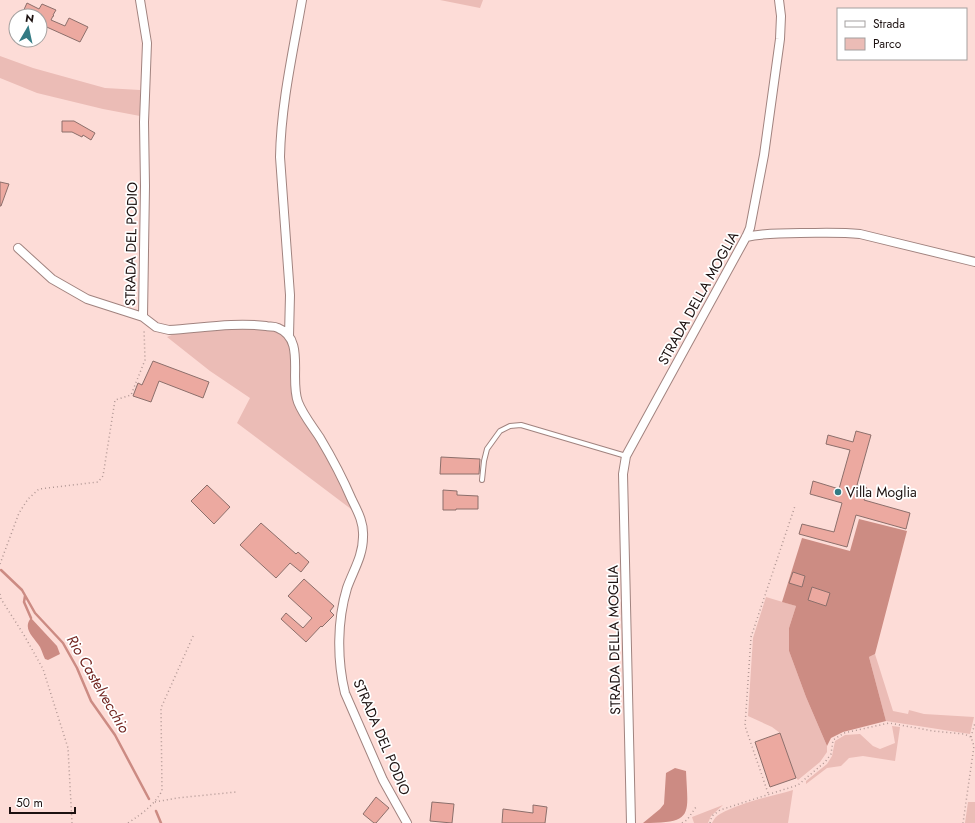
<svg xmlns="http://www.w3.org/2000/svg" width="975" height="823" viewBox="0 0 975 823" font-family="Jost,sans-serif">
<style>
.green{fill:#ebbcb6}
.forest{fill:#cc8c83}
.water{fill:#cc8b83}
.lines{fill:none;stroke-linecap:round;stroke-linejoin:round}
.stream{stroke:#cc8b83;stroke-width:2.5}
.building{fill:#eca9a0;stroke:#8c6f6b}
.lane-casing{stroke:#a1837f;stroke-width:6}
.street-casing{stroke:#a1837f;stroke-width:10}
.path{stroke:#b19794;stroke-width:1.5;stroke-dasharray:1 3;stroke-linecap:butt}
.lane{stroke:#fff;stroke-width:4}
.street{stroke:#fff;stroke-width:8}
.poi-dot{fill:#337b84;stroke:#fff;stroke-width:1.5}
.labels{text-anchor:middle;stroke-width:3.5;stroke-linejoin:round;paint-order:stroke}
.street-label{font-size:14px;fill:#1c1110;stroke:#fff}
.poi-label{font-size:14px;fill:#1c1110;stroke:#fff;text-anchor:start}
.water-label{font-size:15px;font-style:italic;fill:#722520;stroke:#fff}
</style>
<rect width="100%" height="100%" fill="#fddcd7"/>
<!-- green -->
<path class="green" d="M440 0H483L480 8Z
M0 56 33 68 105 88 140 90V116L103 109 37 93 0 78Z
M235 328 267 329 283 334 289 341 291 352 290 381 295 403 341 479 354 507 351 509 237 423 250 398 210 371 167 337 174 334Z
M766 597 796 606 789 628V651L806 697 827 746V752L820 762 798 780 796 778 780 733 772 727 748 716 753 638Z
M875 654 893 711 908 714 909 710 924 714 974 717 970 734 886 721 869 657Z
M892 726 900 727 895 761 863 756 849 758 841 766 827 768 806 784V781L827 764 832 756 835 741 845 735 860 734 873 746 880 749 895 743Z
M793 790 788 823H712C714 819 716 816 720 814 742 802 769 797 793 790Z
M968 802H975V823H965Z
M723 805 711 816 708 823H694L692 817Z"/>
<!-- forest -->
<path class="forest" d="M859 519 907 531 875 654 869 657 886 721 843 732 831 738 827 746 806 697 789 651V628L796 606 782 602 802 538 850 551Z"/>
<!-- water -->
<path class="water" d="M31 618 57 646 60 654 48 660 45 659C43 655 42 651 40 647 34 637 22 629 31 618Z
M675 768 686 771C688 816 694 823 643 823L660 809 664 804 666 773Z"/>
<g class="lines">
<!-- stream -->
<path class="stream" d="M1 570 22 590 35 613 63 643 77 668 91 701 115 735 149 799
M25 596 24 602 31 618
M156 811 161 823"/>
</g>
<!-- building -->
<path class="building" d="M27 3 39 9 42 4 56 10 53 15 54 16H53L51 20 65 26 69 18 88 27 80 42 40 24V16H21Z
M62 121H74L95 133 91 140 83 135 82 137 72 132H62Z
M0 182 9 184 1 206H0Z
M153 361 209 382 203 398 159 381 151 402 133 396 138 383 142 385Z
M856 431 871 435 857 485 867 488 864 500 910 513 906 529 856 515 847 547 799 534 802 524 834 532 842 503 810 494 813 481 839 489 850 450 826 444 828 435 853 442Z
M441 457 480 459 479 474H440Z
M207 485 230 507 214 524 191 501Z
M443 490 457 491V495L478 496V509H456V510H443Z
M261 523 296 554 298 552 309 562 301 572 290 563 276 578 240 545Z
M793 572 805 576 802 587 789 583Z
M304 579 334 606 330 611 334 615 322 627 321 626 306 642 281 619 286 613 303 628 312 618 288 596Z
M812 587 830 593 826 606 808 600Z
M780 733 796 778 770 787 755 742Z
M376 797 389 808 376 823H374L363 814Z
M432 802 454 804 452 823 430 821Z
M533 805 547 807 545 823H502L503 809 533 813Z"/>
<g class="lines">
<!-- lane casing -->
<g class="lane-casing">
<path id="lane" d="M482 480 484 461 487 449 500 431 510 426 521 425 626 456"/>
</g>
<!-- street casing -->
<g class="street-casing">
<path id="street" d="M140 0 147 43 144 122 145 186 143 317 156 327 169 330C201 328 234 322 266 326 269 327 274 326 278 328 306 339 289 379 298 402 303 415 313 427 320 438 332 458 343 479 352 500 358 512 364 523 363 537 363 556 353 571 347 588 337 621 337 660 345 693L383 780 407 823
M746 237C764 233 782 233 800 233 820 233 840 232 860 234L975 262
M18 248 52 279 87 299 143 317
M289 336 290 295 280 157C281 104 293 52 302 0
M631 823 623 474 626 456 746 237 750 228 764 155 780 39 781 16 779 0"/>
</g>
<!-- path -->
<path class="path" d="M0 564 19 513 28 499 39 489 98 482 103 476 115 400 131 395 145 360 144 329
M0 594 1 599 24 635 43 669 68 748 72 823
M971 737 975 723
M768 793 745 726 751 637 795 506
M155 802 177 798 236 792
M128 823C143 813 153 806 162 791L161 708 194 634
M682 823 687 820 696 807
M710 823 712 816 720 810 798 785 825 762 831 754 833 740 844 733 889 723 933 731 964 734 971 737 974 746 963 823"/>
<!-- lane -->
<use href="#lane" class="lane"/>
<!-- street -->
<use href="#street" class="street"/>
</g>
<!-- markers -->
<circle class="poi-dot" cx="838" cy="492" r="4"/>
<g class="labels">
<!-- street labels -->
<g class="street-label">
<text transform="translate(131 244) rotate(-89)" y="5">STRADA DEL PODIO</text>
<text transform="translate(698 298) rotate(-61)" y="5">STRADA DELLA MOGLIA</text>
<text transform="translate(614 640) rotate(-91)" y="5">STRADA DELLA MOGLIA</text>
<text transform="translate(382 737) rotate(67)" y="5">STRADA DEL PODIO</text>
</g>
<!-- poi labels -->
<g class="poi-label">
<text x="846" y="497">Villa Moglia</text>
</g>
<!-- water labels -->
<g class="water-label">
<text transform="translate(98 684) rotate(60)" y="5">Rio Castelvecchio</text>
</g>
</g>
<!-- legend -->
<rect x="837" y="8" width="130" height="52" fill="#ffffff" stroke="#a4a09f"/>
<rect x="845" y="21" width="20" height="6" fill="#ffffff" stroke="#a4a09f"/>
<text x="873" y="28" font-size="12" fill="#1c1110">Strada</text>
<rect x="845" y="38" width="20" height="12" fill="#ebbcb6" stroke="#a4a09f"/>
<text x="873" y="48" font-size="12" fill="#1c1110">Parco</text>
<!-- north arrow -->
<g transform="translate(28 28) rotate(9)"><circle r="19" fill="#ffffff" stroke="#a4a09f"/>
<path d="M0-3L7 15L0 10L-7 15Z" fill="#337b84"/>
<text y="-6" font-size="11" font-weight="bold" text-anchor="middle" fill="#1c1110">N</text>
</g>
<!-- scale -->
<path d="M10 807v6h65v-6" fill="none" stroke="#1c1110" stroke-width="2"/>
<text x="16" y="807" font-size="12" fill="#1c1110" stroke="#ffffff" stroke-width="3" paint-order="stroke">50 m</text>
</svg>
